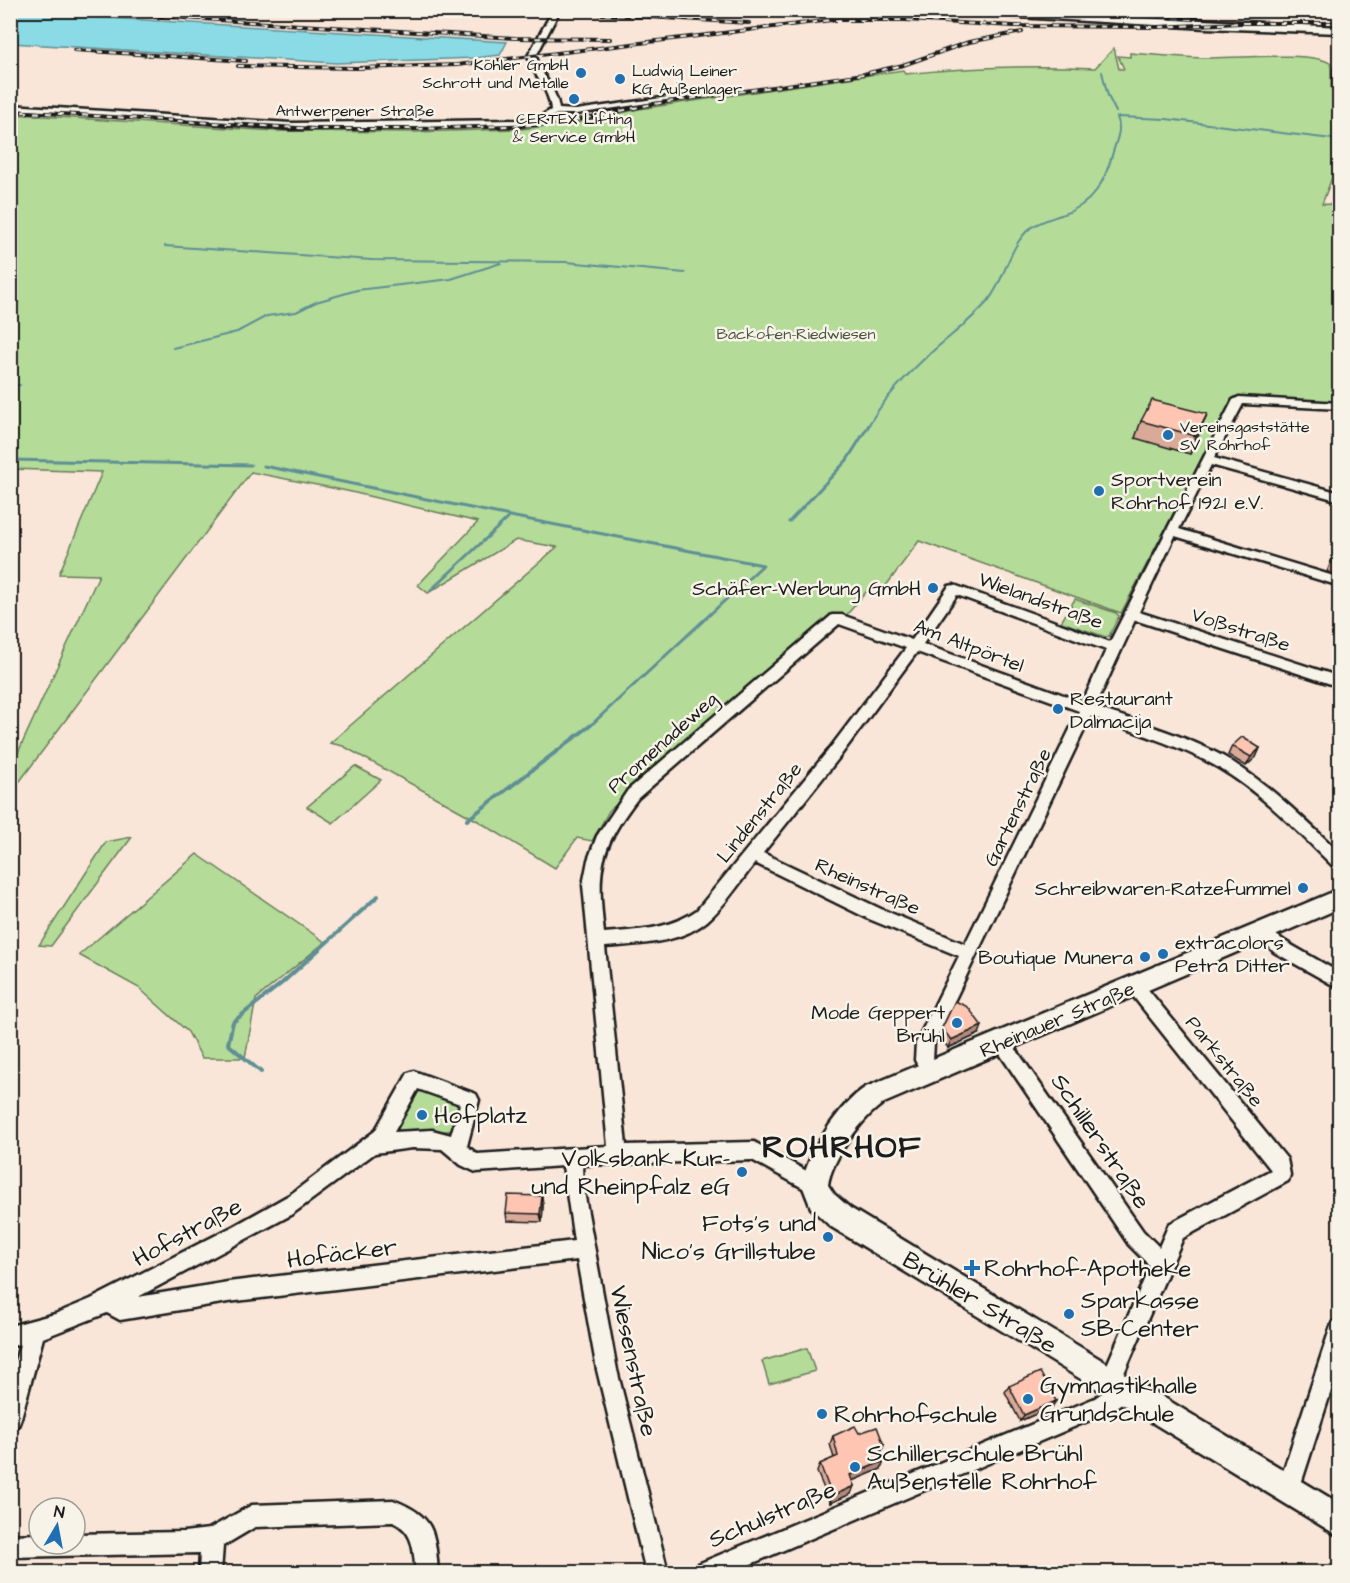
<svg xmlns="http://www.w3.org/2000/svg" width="1350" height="1583" viewBox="0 0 1350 1583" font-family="'Architects Daughter',sans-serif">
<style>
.green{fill:#b4db98;stroke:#687c5a;stroke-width:1.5}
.water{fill:#8adbe5;stroke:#5e8f95;stroke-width:1.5}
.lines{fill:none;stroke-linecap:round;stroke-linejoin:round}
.stream-far2{stroke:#5e8f95;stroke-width:2}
.stream-far1{stroke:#5e8f95;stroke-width:3}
.stream{stroke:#5e8f95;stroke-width:4}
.street-casing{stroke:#1c1c1c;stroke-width:5}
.secondary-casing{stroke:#1c1c1c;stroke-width:5}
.street{fill:#f7f3e8;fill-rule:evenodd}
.secondary{fill:#f7f3e8;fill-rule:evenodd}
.rail-casing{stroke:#1c1c1c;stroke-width:4}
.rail{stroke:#f7f3e8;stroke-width:2;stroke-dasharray:6;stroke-linecap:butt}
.wall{fill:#daaa99;stroke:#1c1c1c;stroke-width:1.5}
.shaded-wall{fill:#b28b7d;stroke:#1c1c1c;stroke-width:1.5}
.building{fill:#fec6b2;stroke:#1c1c1c;stroke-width:1.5}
.poi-dot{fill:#1f6fb2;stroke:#f7f3e8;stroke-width:2}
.labels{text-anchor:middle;stroke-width:5;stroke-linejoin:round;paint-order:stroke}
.far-poi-label{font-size:16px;fill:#1c1c1c;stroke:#f7f3e8;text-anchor:start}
.far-street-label{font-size:16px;fill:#1c1c1c;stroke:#f7f3e8}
.far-park-label{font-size:16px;fill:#4a5541;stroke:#f7f3e8}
.poi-label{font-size:20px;fill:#1c1c1c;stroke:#f7f3e8;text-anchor:end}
.street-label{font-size:20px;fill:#1c1c1c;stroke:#f7f3e8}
.near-poi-label{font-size:24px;fill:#1c1c1c;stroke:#f7f3e8;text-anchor:start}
.near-street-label{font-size:24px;fill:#1c1c1c;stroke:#f7f3e8}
.near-district-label{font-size:32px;font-weight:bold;letter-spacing:1.5px;fill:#1c1c1c;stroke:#f7f3e8}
</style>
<rect width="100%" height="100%" fill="#f9e6d8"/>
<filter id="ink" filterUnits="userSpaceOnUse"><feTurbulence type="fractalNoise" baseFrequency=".0167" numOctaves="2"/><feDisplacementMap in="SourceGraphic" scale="12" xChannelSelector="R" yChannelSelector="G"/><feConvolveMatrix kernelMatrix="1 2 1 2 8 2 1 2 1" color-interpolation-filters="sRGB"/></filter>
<g filter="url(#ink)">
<!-- green -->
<path class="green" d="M1114 48 1119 69H1124L1118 56 1130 57V53C1156 55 1183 58 1209 58 1233 58 1316 51 1331 64V88L1339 103V159L1322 204 1339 205 1337 219 1340 223 1339 403 1233 400 1121 613 919 541 880 594 866 592 845 617 835 614 830 617 609 811 592 841 577 838 555 868 478 821 343 746 330 743 557 547 516 540 428 593 418 585 478 522 347 491 251 472 11 793V768L99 575 59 574 102 472 11 469V114L276 131 414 132 521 129 580 122 639 109 903 70 905 74C970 67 1029 65 1095 68Z
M1075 599 1116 613 1119 616 1109 636 1106 637 1061 622Z
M355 766 381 780 333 823 307 807Z
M132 837 51 946 39 945 106 842Z
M197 854 325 942 256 999 245 1058H202L188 1032 139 988 79 955Z
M418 1088 462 1104 455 1130 396 1137 393 1132Z
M807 1348 815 1371 769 1384 762 1361Z"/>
<!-- water -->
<path class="water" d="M10 11H36L77 16 507 42 500 55 475 58 336 63 11 43Z"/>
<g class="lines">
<!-- stream-far2 -->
<path class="stream-far2" d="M1102 72 1108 96 1116 112
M1118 117 1166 119 1332 139
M165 246 372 260 566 262 685 273
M173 348 237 332 267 316 296 312 316 302 357 290 451 279 501 263
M10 386 20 385
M868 426C885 397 908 373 934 350 952 334 972 320 988 301 1005 280 1008 249 1028 230 1037 222 1050 219 1061 215 1093 205 1105 182 1113 152 1117 138 1122 130 1117 117"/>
<!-- stream-far1 -->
<path class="stream-far1" d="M10 460 251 465
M264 466 510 516 431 590
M510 516 763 565 590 726
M789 522 847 460 869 425"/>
<!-- stream -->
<path class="stream" d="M467 820 591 725
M261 1072 228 1044 233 1022 282 983 378 896"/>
<!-- street casing -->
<g class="street-casing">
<path id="street" d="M553 10H560L536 56C540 75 557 89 559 109L576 110 697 93 701 95 576 114H557L544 121 520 126 291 129 10 109V105L291 123 520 120 539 117 551 110C550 90 533 75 528 56Z
M1239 397 1340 403V409L1243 404 1214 458 1340 493V501L1211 465 1179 529 1340 578V586L1175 536 1139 612 1340 677V687L1135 620 1095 707C1137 722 1194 738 1231 761 1272 787 1305 820 1340 853V869L1334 867C1298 832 1263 794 1219 768 1180 745 1133 732 1091 716L934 1043 933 1060 939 1072 936 1078 930 1080 924 1078 915 1060 916 1043 959 956 869 919 755 863C740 882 725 906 707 921 680 944 639 944 605 947L626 1145 754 1142 821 1179 823 1185 821 1191 814 1194 752 1160 582 1165 583 1186 617 1370 668 1572H646L597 1370 577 1260 228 1302 120 1320 107 1313 43 1338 21 1418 18 1426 10 1428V1379L20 1344 10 1346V1326L55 1314 91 1299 234 1226 291 1194 375 1131 408 1073 414 1071 476 1094 479 1100 467 1146 477 1154 608 1146 583 885 588 860 597 836 628 790 832 615H842L912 640 949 586 954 585 1110 642 1233 400ZM957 595 1106 650 1083 702 923 644ZM839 624 906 648 827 752 697 910C669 930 637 930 604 933 597 870 598 850 638 798ZM917 652 1079 711 965 944 881 909 763 853 838 759ZM418 1089 460 1104 451 1135 432 1130 394 1132ZM412 1148 442 1149 461 1165 476 1172 563 1166 574 1241 228 1282 138 1297 291 1215 375 1153Z
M1262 925 1286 942 1340 973V989L1274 952 1254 932 1256 927Z
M1135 979 1141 981 1287 1159 1290 1175 1288 1181 1183 1238 1121 1380 1130 1383 1133 1390 1130 1397 1109 1412 732 1572H695L698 1564 1095 1398 1106 1390 1100 1381 1150 1266 1129 1245 996 1048 993 1043 996 1038 1002 1035 1008 1038 1143 1231 1159 1247 1169 1224 1271 1170 1129 991 1127 986 1129 981Z
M1340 1319V1363L1299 1490 1296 1498 1288 1501 1280 1498 1277 1490 1330 1329 1333 1322Z
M393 1500C434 1516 435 1531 438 1572H416C413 1551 415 1532 393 1522L255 1527 223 1546 221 1572H199L200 1553 10 1557V1535L39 1534V1544H75V1534L184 1532 209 1529 252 1505Z"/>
</g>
<!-- secondary casing -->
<g class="secondary-casing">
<path id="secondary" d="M942 10H1008L1340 27V33L1206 28 947 13Z
M1340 66V90L1334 87 1335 69Z
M1340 889V908L884 1103C863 1116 831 1160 828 1185L834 1194 850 1208 1340 1504V1537L830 1226 811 1208 802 1185C806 1155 840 1103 866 1087Z"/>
</g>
<!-- street -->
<use href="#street" class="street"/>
<!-- secondary -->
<use href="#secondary" class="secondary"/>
<!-- rail casing -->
<g class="rail-casing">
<path id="rail" d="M70 10 132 15
M1017 10 1050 12
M1042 10 1193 19
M581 13 749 23
M152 16 515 38 610 39
M74 50 246 61
M238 66 357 68 457 65 832 20H905L1014 26 1158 27 1240 23H1340
M10 111 315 129H417L536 125 582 119 653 104 864 74 903 65 969 42 1022 32"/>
</g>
<!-- rail -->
<use href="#rail" class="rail"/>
</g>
<!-- wall -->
<path class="wall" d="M1334 10H1340V16Z
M1207 414 1200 432 1190 454 1135 438 1141 421Z
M1336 549 1340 550V575L1327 572Z
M1232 746 1260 748 1256 757 1246 766 1228 755Z
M942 1028 979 1034 948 1048 940 1036Z
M543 1204 542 1222 507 1221 506 1213Z
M1009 1386 1052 1407 1020 1421 1005 1392Z
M859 1433 881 1453 884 1461 881 1469 852 1481 851 1494 830 1503 817 1472 820 1464 834 1458 830 1444 833 1436Z"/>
<!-- shaded-wall -->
<path class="shaded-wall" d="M1207 414 1200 432 1190 454 1196 436Z
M1260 748 1256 757 1246 766 1251 757Z
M982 1026 979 1034 948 1048 951 1040Z
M542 1196 543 1204 542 1222 540 1214Z
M1056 1401 1052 1407 1020 1421 1024 1415Z
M884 1445 881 1453 878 1448Z
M884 1461 881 1469 847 1483 850 1475Z
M854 1486 851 1494 830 1503 832 1496Z"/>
<!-- building -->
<path class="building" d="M1152 400 1207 414 1196 436 1141 421Z
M1336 549 1340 550V565L1331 562Z
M1242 737 1260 748 1251 757 1232 746Z
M955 1001 968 1007 982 1026 951 1040 942 1028Z
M508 1195 542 1196 540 1214 506 1213Z
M1040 1372 1056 1401 1024 1415 1009 1386Z
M855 1426 859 1433 877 1427 884 1445 878 1448 884 1461 850 1475 854 1486 832 1496 820 1464 838 1456 833 1436Z"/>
</g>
<!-- markers -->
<g class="poi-dot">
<circle cx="581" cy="73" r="6"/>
<circle cx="620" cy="79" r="6"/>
<circle cx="574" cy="99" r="6"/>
<circle cx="1168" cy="435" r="6"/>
<circle cx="1099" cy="491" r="6"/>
<circle cx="933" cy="588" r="6"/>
<circle cx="1058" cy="709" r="6"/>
<circle cx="1303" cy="888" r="6"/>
<circle cx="1163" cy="954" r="6"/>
<circle cx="1145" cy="957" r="6"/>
<circle cx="957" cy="1023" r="6"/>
<circle cx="422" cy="1115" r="6"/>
<circle cx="742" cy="1172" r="6"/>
<circle cx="828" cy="1237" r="6"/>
<path d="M969 1259h6v6h6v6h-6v6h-6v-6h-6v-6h6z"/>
<circle cx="1069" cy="1314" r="6"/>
<circle cx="1028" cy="1399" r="6"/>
<circle cx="822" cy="1414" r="6"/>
<circle cx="855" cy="1467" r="6"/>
</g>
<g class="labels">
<!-- far-poi labels -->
<g class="far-poi-label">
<text x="569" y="70" text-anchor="end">Köhler GmbH<tspan x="569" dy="18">Schrott und Metalle</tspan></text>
<text x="632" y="76">Ludwig Leiner<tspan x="632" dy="18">KG Außenlager</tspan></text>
<text x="574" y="124" text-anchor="middle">CERTEX Lifting<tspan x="574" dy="18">&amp; Service GmbH</tspan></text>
<text x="1180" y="432">Vereinsgaststätte<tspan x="1180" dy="18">SV Rohrhof</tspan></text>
</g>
<!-- far-street labels -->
<g class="far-street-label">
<text x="355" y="116">Antwerpener Straße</text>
</g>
<!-- far-park labels -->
<g class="far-park-label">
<text x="796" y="339">Backofen-Riedwiesen</text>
</g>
<!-- poi labels -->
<g class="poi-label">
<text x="1111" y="486" text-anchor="start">Sportverein<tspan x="1111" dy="23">Rohrhof 1921 e.V.</tspan></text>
<text x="921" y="595">Schäfer-Werbung GmbH</text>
<text x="1070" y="705" text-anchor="start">Restaurant<tspan x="1070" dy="23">Dalmacija</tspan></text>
<text x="1291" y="895">Schreibwaren-Ratzefummel</text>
<text x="1175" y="949" text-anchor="start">extracolors<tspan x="1175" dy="23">Petra Ditter</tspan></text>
<text x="1133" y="964">Boutique Munera</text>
<text x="945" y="1019">Mode Geppert<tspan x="945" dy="23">Brühl</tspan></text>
</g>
<!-- street labels -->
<g class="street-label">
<text transform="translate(1041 600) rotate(20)" y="7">Wielandstraße</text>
<text transform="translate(1241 629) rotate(18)" y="7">Voßstraße</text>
<text transform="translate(969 645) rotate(21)" y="7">Am Altpörtel</text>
<text transform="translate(662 742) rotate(-42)" y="7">Promenadeweg</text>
<text transform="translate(1017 807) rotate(-64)" y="7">Gartenstraße</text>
<text transform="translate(759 812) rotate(-51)" y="7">Lindenstraße</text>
<text transform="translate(868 886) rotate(24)" y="7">Rheinstraße</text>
<text transform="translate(1057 1019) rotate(-23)" y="7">Rheinauer Straße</text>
<text transform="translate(1225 1061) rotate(51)" y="7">Parkstraße</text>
</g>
<!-- near-poi labels -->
<g class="near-poi-label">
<text x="434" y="1123">Hofplatz</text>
<text x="730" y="1166" text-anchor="end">Volksbank Kur-<tspan x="730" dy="28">und Rheinpfalz eG</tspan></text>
<text x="816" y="1231" text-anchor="end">Fots's und<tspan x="816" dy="28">Nico's Grillstube</tspan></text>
<text x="984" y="1276">Rohrhof-Apotheke</text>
<text x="1081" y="1308">Sparkasse<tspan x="1081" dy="28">SB-Center</tspan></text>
<text x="1040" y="1393">Gymnastikhalle<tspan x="1040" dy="28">Grundschule</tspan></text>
<text x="834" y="1422">Rohrhofschule</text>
<text x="867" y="1461">Schillerschule Brühl<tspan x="867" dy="28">Außenstelle Rohrhof</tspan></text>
</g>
<!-- near-street labels -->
<g class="near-street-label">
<text transform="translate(1101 1141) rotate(56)" y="8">Schillerstraße</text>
<text transform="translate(187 1232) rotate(-28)" y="8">Hofstraße</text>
<text transform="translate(342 1253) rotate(-7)" y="8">Hofäcker</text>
<text transform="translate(980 1302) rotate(31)" y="8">Brühler Straße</text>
<text transform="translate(634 1361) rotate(78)" y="8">Wiesenstraße</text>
<text transform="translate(772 1514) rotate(-23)" y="8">Schulstraße</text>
</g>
<!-- near-district labels -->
<g class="near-district-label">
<text x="842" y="1157">ROHRHOF</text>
</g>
</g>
<!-- margin -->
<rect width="1350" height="1583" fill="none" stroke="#f7f3e8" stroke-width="36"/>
<rect x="18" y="18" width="1314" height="1547" fill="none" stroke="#1c1c1c" stroke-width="2" filter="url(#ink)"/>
<!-- north arrow -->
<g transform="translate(57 1526) rotate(10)"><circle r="28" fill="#f7f3e8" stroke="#9f9d96" stroke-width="1.5"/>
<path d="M0-4.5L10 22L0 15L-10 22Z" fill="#1f6fb2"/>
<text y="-9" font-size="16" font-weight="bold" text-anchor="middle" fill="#1c1c1c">N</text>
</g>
</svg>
